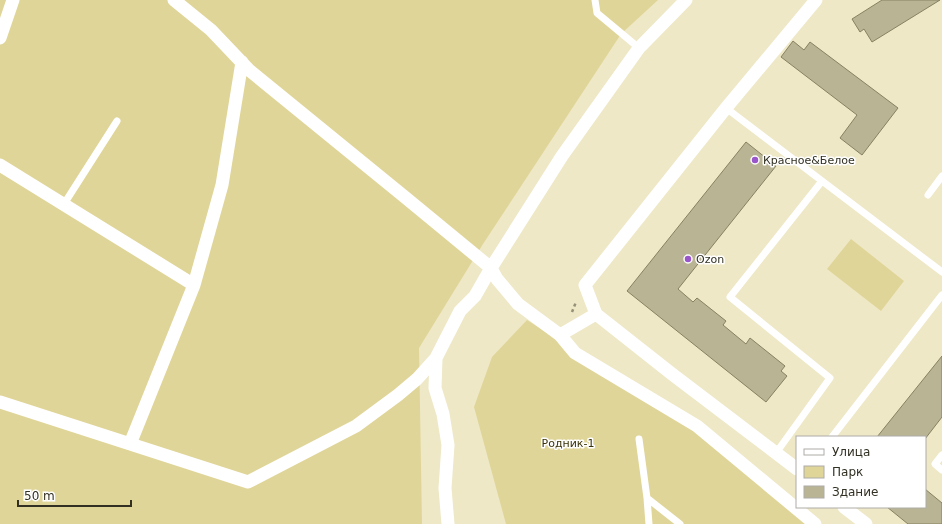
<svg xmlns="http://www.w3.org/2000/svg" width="942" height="524" viewBox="0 0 942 524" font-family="'DejaVu Sans',sans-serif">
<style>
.green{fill:#e0d598}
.building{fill:#b9b493;stroke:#878162}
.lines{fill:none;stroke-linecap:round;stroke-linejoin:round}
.path{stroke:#959179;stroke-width:2.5;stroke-dasharray:3 3;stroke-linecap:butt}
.lane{stroke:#fff;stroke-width:7}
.street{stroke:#fff;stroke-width:13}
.poi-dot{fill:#9955ca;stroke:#fff;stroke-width:1.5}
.labels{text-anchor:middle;stroke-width:3;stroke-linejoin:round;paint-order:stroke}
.poi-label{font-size:11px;fill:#323023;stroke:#fff;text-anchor:start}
.park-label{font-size:11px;fill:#3a3207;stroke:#fff}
</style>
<rect width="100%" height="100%" fill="#eee8c6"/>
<!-- green -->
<path class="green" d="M0 0H658L621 34 483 244 419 348 422 524H0Z
M851 239 904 281 881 311 827 269Z
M527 320 620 380 730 446 810 524H506L474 407 492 357Z"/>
<!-- building -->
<path class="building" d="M882 0H940L872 42 864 29 860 32 852 19Z
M793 41 804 50 810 42 898 108 862 155 840 138 857 115 781 57Z
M746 142 776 166 678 289 693 302 697 298 726 321 723 325 746 344 750 338 785 366 781 371 787 376 766 402 627 291Z
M942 356V417L925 439V437H877Z
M925 489 942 503V524H908L887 507H925Z"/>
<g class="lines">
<!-- path -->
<path class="path" d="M572 312 576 302"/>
<!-- lane -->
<path class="lane" d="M595 0 597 13 639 48
M726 108 942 272
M928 195 942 176
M64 204 117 121
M832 437 942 295
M639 439 647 498
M776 453 830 378 730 297 822 181
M942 455 935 464 942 470
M649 524 647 498 680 524"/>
<!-- street -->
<path class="street" d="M174 0 211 30 249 70 406 198 491 268 497 279 518 304 560 335 596 314
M0 38 13 0
M0 165 194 285
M560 335 575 353 697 426 815 524
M436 358 435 388 443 414 448 445 445 488 448 524
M0 402 248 482 356 426 398 395 417 379 436 358 460 311 475 296 491 268 562 156 639 48 686 0
M130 444 194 285 222 185 242 62
M797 469 672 374 596 314 585 285 726 108 816 0
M844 507 866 524"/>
</g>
<!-- markers -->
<g class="poi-dot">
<circle cx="755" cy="160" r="4"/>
<circle cx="688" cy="259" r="4"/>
</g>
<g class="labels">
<!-- poi labels -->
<g class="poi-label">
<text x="763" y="164">Красное&amp;Белое</text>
<text x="696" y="263">Ozon</text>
</g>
<!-- park labels -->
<g class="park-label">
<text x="568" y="447">Родник-1</text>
</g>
</g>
<!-- legend -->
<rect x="796" y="436" width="130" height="72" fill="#ffffff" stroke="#adaca7"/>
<rect x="804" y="449" width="20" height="6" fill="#ffffff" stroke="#adaca7"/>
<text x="832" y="456" font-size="12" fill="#323023">Улица</text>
<rect x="804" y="466" width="20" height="12" fill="#e0d598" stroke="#adaca7"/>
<text x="832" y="476" font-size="12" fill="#323023">Парк</text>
<rect x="804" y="486" width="20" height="12" fill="#b9b493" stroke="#adaca7"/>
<text x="832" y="496" font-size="12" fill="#323023">Здание</text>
<!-- scale -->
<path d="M18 500v6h113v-6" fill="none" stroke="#323023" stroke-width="2"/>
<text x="24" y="500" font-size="12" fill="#323023" stroke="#ffffff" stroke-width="3" paint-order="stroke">50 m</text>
</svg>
